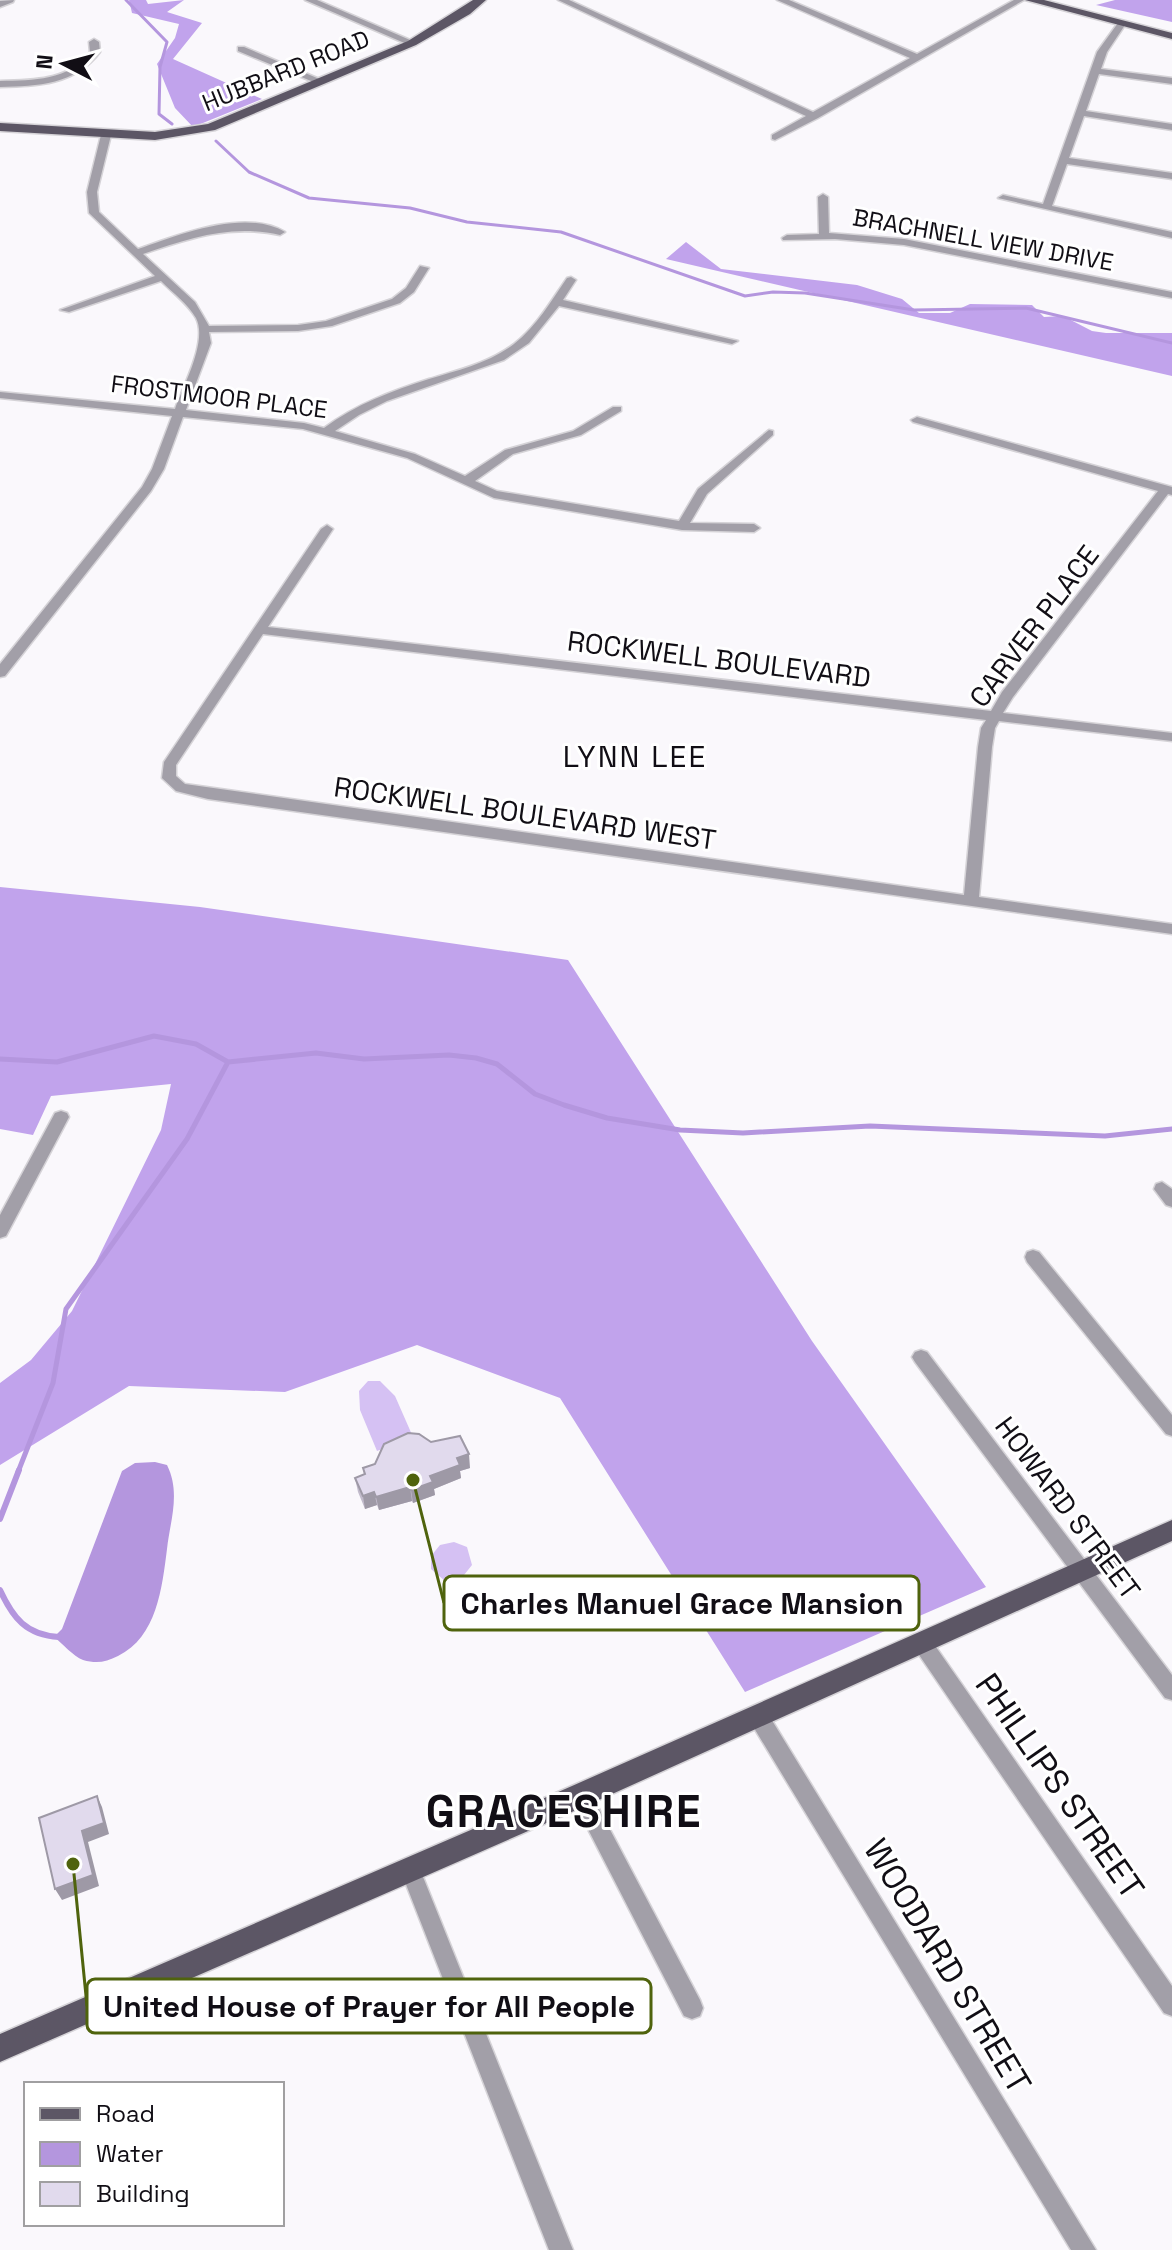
<svg xmlns="http://www.w3.org/2000/svg" width="1172" height="2250" viewBox="0 0 1172 2250" font-family="'Space Grotesk',sans-serif">
<style>
.green{fill:#d5c1f3}
.forest{fill:#c1a3ec}
.water{fill:#b496de}
.lines{fill:none;stroke-linecap:round;stroke-linejoin:round}
.stream-far2{stroke:#b496de;stroke-width:3}
.stream-far1{stroke:#b496de;stroke-width:5}
.stream{stroke:#b496de;stroke-width:6}
.minor-casing{stroke:#d5d3d7;stroke-width:3}
.major-casing{stroke:#d5d3d7;stroke-width:3}
.minor{fill:#a29fa8;fill-rule:evenodd}
.major{fill:#5c5665;fill-rule:evenodd}
.wall{fill:#c2bbcc}
.shaded-wall{fill:#9e99a6}
.building{fill:#e1daed;stroke:#9e99a6;stroke-width:2}
.labels{text-anchor:middle;stroke-width:6;stroke-linejoin:round;paint-order:stroke}
.far-street-label{font-size:24px;fill:#110e15;stroke:#fff}
.street-label{font-size:28px;fill:#110e15;stroke:#fff}
.neighbourhood-label{font-size:30px;letter-spacing:2px;fill:#110e15;stroke:#fff}
.near-street-label{font-size:34px;fill:#110e15;stroke:#fff}
.near-district-label{font-size:44px;font-weight:bold;letter-spacing:2px;fill:#110e15;stroke:#fff}
.leader{fill:none;stroke:#4f630d;stroke-width:3}
.callout-dot{fill:#4f630d;stroke:#fff;stroke-width:3}
.callout{fill:#fff;stroke:#4f630d;stroke-width:3}
.callout-label{font-size:30px;text-anchor:middle;font-weight:bold;fill:#110e15}
</style>
<rect width="100%" height="100%" fill="#faf8fc"/>
<!-- green -->
<path class="green" d="M368 1381H380L395 1396 413 1437 377 1451 360 1410 359 1391Z
M454 1542 467 1547 472 1565 460 1580 445 1581 431 1569V1556L440 1545Z"/>
<!-- forest -->
<path class="forest" d="M129 0H146L148 4 184 0 167 12 202 23 173 59 262 99 193 127 175 108 157 64 175 38 179 24 132 13Z
M1115 0H1172V22L1096 5Z
M686 242 721 269 857 285 902 299 919 313H950L970 304 1032 305 1044 317 1063 316 1092 331 1106 333H1172V376L666 259Z
M0 887 200 907 568 960 812 1341 986 1587 745 1692 560 1398 417 1345 285 1392 129 1386 0 1465V1383L31 1360 72 1311 161 1130 171 1084 51 1096 33 1135 0 1129Z"/>
<!-- water -->
<path class="water" d="M135 1463 155 1462 167 1465C181 1493 170 1521 167 1549 162 1588 157 1637 118 1656 106 1662 97 1664 83 1660 73 1656 63 1644 54 1637L62 1629 122 1471Z"/>
<g class="lines">
<!-- stream-far2 -->
<path class="stream-far2" d="M126 0 167 42 160 67 159 114 172 124
M216 141 249 172 309 198 410 208 467 222 561 232 745 296 773 292 805 293 914 310 1026 308 1172 343"/>
<!-- stream-far1 -->
<path class="stream-far1" d="M0 1059 57 1062 154 1036 196 1044 228 1062 316 1053 364 1059 449 1055 476 1058 497 1064 535 1094 564 1105 607 1118 680 1130 743 1133 870 1126 1105 1136 1172 1129
M18 1472 53 1383 66 1309 187 1139 228 1062"/>
<!-- stream -->
<path class="stream" d="M0 1519 19 1470
M0 1590C13 1618 26 1635 59 1637"/>
<!-- minor casing -->
<g class="minor-casing">
<path id="minor" d="M14 0 13 2 0 7V1Z
M305 0H317L417 43 409 45Z
M558 0H569L813 112 910 58 777 0H789L917 54 1014 0H1024L818 118 775 140 772 139V135L806 116Z
M1118 23 1125 25 1107 52 1101 69 1172 78V84L1099 74 1086 111 1172 124V130L1084 116 1069 158 1172 173V179L1067 164 1052 206 1172 232V238L998 198 1003 195 1043 204 1097 52Z
M94 39 99 42 100 52C75 85 38 86 0 87V81C34 80 68 81 90 52L89 42Z
M238 47H244L324 81 316 83 238 51Z
M106 132 111 135 97 192 99 212 138 249C178 235 245 208 285 232L280 235C231 224 190 238 143 254L195 302 209 326 298 325 326 321 392 299 406 288 420 266 429 268 414 292 400 303 332 326 298 331 209 332 211 343 186 410 304 423 324 428C356 404 392 391 429 379 458 370 489 363 514 344 537 326 551 301 567 278L571 277 576 280 563 300 738 341 732 344 559 306 529 343 504 360 387 401 359 415 335 431 415 454 465 476 505 450 573 431 613 407H621V411L581 435 513 454 475 481 497 491 679 521 698 489 769 430 773 431V435L707 494 690 523 754 524 760 528 754 532 682 530 494 498 407 458 303 429 183 417 164 469 151 491 5 676 0 677V664L142 487 152 469 172 416 0 398V392L175 409C183 386 208 341 196 318 188 304 173 293 161 281L69 312 60 310 155 276 89 213 87 192 101 135Z
M823 194 828 197 829 233 904 239 1172 292V298L904 245 835 239 783 240 782 238 787 235 819 234 818 197Z
M917 417 1172 487V495L1168 494 1013 697 1003 713 1172 733V741L999 721 995 728 992 747 979 897 1172 924V934L208 799 176 791 162 778 164 762 321 529 327 525 333 529 268 627 991 711 1002 692 1158 491 913 422 911 420ZM263 634 986 720 981 728 978 747 964 895 185 784 176 776V765Z
M61 1111 67 1113 69 1117 6 1236 0 1238V1215L55 1113Z
M1162 1182 1172 1189V1207L1166 1205 1154 1189 1156 1184Z
M1033 1250 1039 1252 1172 1415V1436L1166 1434 1027 1262 1025 1257 1027 1252Z
M921 1350 927 1352 1172 1675V1700L1165 1698 915 1362 912 1357 915 1352Z
M922 1634 929 1637 1172 1986V2016L1164 2013 915 1649 912 1643 915 1637Z
M758 1707 765 1709 1096 2250H1071L751 1723 748 1716 751 1709Z
M581 1785 588 1788 700 2000 703 2008 700 2016 692 2019 684 2016 574 1802 571 1795 574 1788Z
M410 1859 417 1862 573 2250H549L400 1869 403 1862Z"/>
</g>
<!-- major casing -->
<g class="major-casing">
<path id="major" d="M473 0H486L470 14 416 45 215 130 155 140 0 131V123L155 132 208 124 408 41Z
M1025 0H1044L1172 33V39Z
M1172 1520V1541L590 1804 0 2062V2034L572 1786Z"/>
</g>
<!-- minor -->
<use href="#minor" class="minor"/>
<!-- major -->
<use href="#major" class="major"/>
</g>
<!-- wall -->
<path class="wall" d="M363 1468H470L460 1471 461 1478 434 1489 435 1495 413 1503 412 1501 379 1510 377 1505 365 1509 358 1492 355 1478 364 1475Z"/>
<!-- shaded-wall -->
<path class="shaded-wall" d="M469 1454 470 1468 460 1471 461 1478 434 1489 435 1495 413 1503 411 1490 457 1458Z
M410 1487 412 1501 379 1510 376 1497Z
M374 1492 377 1505 365 1509 363 1496Z
M97 1796 102 1807 109 1834 88 1842 99 1886 62 1900 55 1889Z"/>
<!-- building -->
<path class="building" d="M408 1433 419 1434 431 1442 460 1436 469 1454 457 1458 460 1465 430 1476 433 1482 411 1490 410 1487 376 1497 374 1492 363 1496 355 1478 365 1474 363 1468 375 1464 384 1444Z
M97 1796 104 1823 82 1831 93 1875 55 1889 39 1818Z"/>
<g class="labels">
<!-- far-street labels -->
<g class="far-street-label">
<text transform="translate(286 71) rotate(-22)" y="8">HUBBARD ROAD</text>
<text transform="translate(983 240) rotate(10)" y="8">BRACHNELL VIEW DRIVE</text>
<text transform="translate(219 397) rotate(7)" y="8">FROSTMOOR PLACE</text>
</g>
<!-- street labels -->
<g class="street-label">
<text transform="translate(1034 626) rotate(-53)" y="10">CARVER PLACE</text>
<text transform="translate(719 659) rotate(7)" y="10">ROCKWELL BOULEVARD</text>
<text transform="translate(525 813) rotate(8)" y="10">ROCKWELL BOULEVARD WEST</text>
<text transform="translate(1068 1508) rotate(53)" y="10">HOWARD STREET</text>
</g>
<!-- neighbourhood labels -->
<g class="neighbourhood-label">
<text x="635" y="767">LYNN LEE</text>
</g>
<!-- near-street labels -->
<g class="near-street-label">
<text transform="translate(1060 1786) rotate(55)" y="12">PHILLIPS STREET</text>
<text transform="translate(948 1966) rotate(59)" y="12">WOODARD STREET</text>
</g>
<!-- near-district labels -->
<g class="near-district-label">
<text x="564" y="1827">GRACESHIRE</text>
</g>
</g>
<!-- callouts -->
<path class="leader" d="M413 1480L444 1603M73 1864L87 2006"/>
<g class="callout-dot">
<circle cx="413" cy="1480" r="8"/>
<circle cx="73" cy="1864" r="8"/>
</g>
<g class="callout">
<rect x="444" y="1576" width="475" height="54" rx="8"/>
<rect x="87" y="1979" width="564" height="54" rx="8"/>
</g>
<g class="callout-label">
<text x="682" y="1614">Charles Manuel Grace Mansion</text>
<text x="369" y="2017">United House of Prayer for All People</text>
</g>
<!-- legend -->
<rect x="24" y="2082" width="260" height="144" fill="#ffffff" stroke="#a09fa1" stroke-width="2"/>
<rect x="40" y="2108" width="40" height="12" fill="#5c5665" stroke="#a09fa1" stroke-width="2"/>
<text x="96" y="2122" font-size="24" fill="#110e15">Road</text>
<rect x="40" y="2142" width="40" height="24" fill="#b496de" stroke="#a09fa1" stroke-width="2"/>
<text x="96" y="2162" font-size="24" fill="#110e15">Water</text>
<rect x="40" y="2182" width="40" height="24" fill="#e1daed" stroke="#a09fa1" stroke-width="2"/>
<text x="96" y="2202" font-size="24" fill="#110e15">Building</text>
<!-- north arrow -->
<g transform="translate(64 64) rotate(276)" stroke="#ffffff" stroke-width="6" paint-order="stroke">
<path d="M0-6L14 30L0 20L-14 30Z" fill="#110e15"/>
<text y="-12" font-size="22" font-weight="bold" text-anchor="middle" fill="#110e15">N</text>
</g>
</svg>
